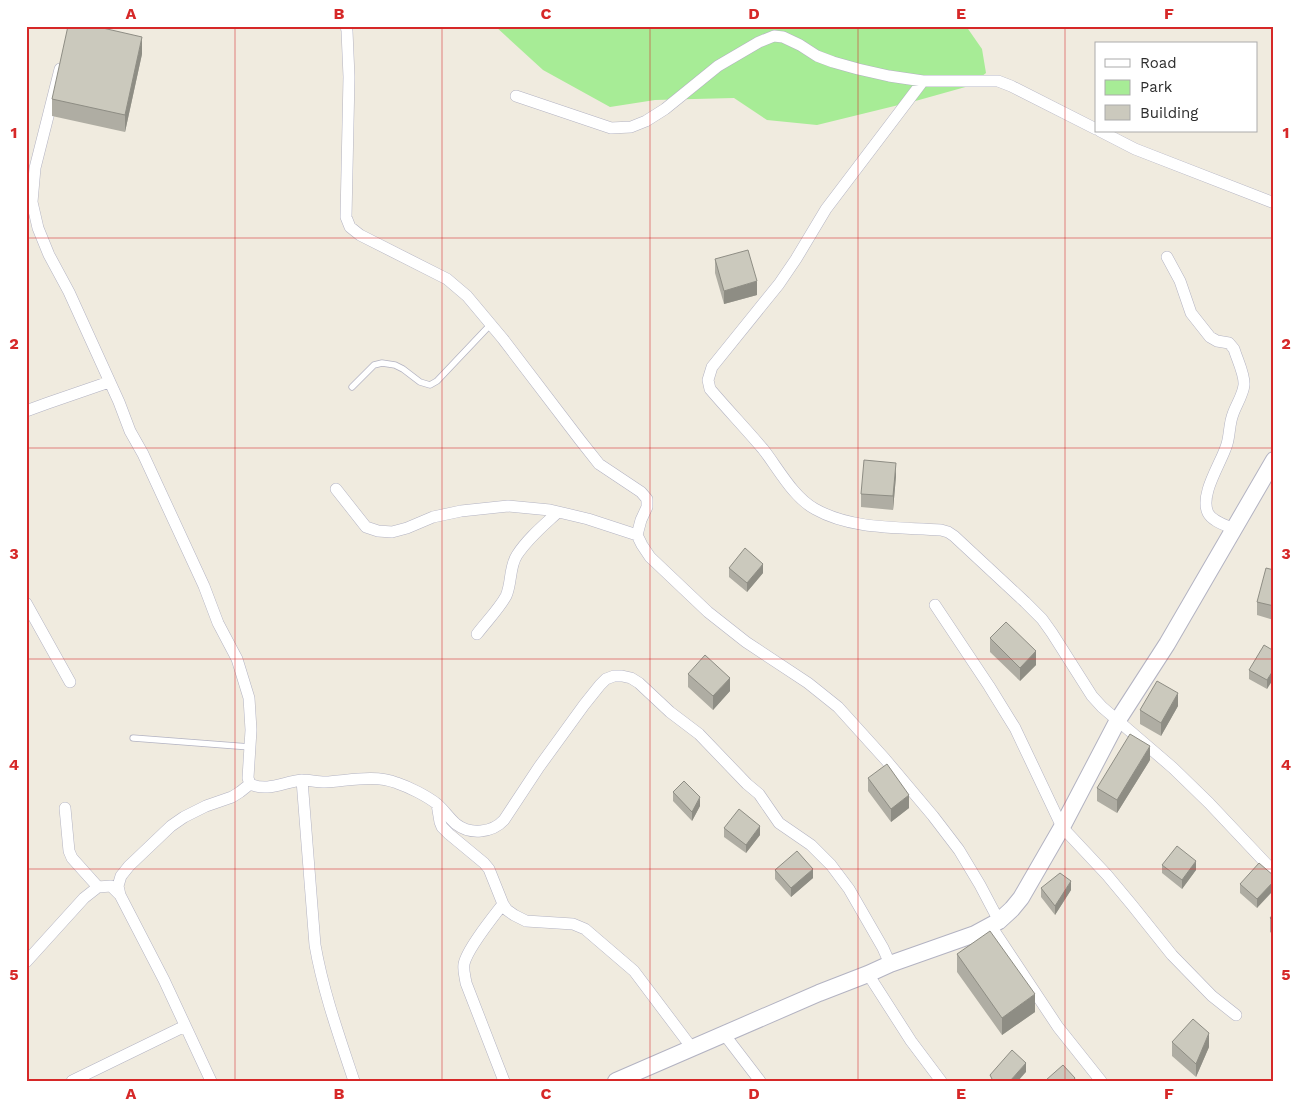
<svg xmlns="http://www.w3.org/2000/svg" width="1300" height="1107" viewBox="0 0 1300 1107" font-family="'Work Sans',sans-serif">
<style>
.green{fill:#a7ec96}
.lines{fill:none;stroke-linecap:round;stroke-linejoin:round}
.lane-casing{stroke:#b3b3c2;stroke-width:7}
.street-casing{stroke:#b3b3c2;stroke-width:12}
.secondary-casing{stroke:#b3b3c2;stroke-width:18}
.lane{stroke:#fff;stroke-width:5.5}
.street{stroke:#fff;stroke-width:11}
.secondary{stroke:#fff;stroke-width:16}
.wall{fill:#afada3}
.shaded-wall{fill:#8e8d84}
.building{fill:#cbc9bd;stroke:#8e8d84}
.grid{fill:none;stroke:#d62828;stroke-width:1;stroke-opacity:0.55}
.neatline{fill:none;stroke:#d62828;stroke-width:2}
.grid-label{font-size:16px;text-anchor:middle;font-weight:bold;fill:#d62828}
</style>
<rect width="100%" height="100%" fill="#f0ebdf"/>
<!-- green -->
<path class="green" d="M495 26H966L982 49 986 73 969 86 919 100 817 125 767 120 734 98 655 100 610 107 543 70Z"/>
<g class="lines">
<!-- lane casing -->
<g class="lane-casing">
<path id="lane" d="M352 387 374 365 382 363 395 365 403 369 420 382 430 385 437 381 491 324
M133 738 250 747"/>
</g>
<!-- street casing -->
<g class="street-casing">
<path id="street" d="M346 26 347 31 349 77 346 217 350 227 360 235 447 279 467 296 503 339 580 440 599 464 641 492 647 499V507L641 520 637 535 642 545 650 557 708 612 746 642 808 683 838 707 885 759 933 816 959 850 980 885 999 921
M60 69 35 168 32 202 38 228 49 255 69 292 119 402 130 431 143 454 204 586 218 623 237 659 249 698 251 730 248 778 250 784C268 792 283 782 302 780 309 780 317 782 325 782 348 781 374 774 397 783 409 787 427 796 437 804 444 810 449 818 456 824 470 835 492 833 504 820L539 767 584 705 600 685 606 679 614 676H622L631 678 639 683 670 712 699 734 747 784 759 794 779 823 811 845 831 865 849 889 883 948 890 964
M923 81 826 209 796 259 779 284 712 367 708 380 710 389C727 409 746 429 763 449 778 468 793 497 815 509 852 530 900 527 941 530L948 532 954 536 1025 602 1042 619 1052 633 1092 696 1102 707 1173 768 1209 803 1274 872
M516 96 611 128 631 127 646 121 665 109 718 66 759 42 774 36 783 37 800 45 817 56 833 62 858 69 889 76 923 81H998L1011 86 1096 129
M1100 131 1135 149 1274 203
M1167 257 1180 281 1191 313 1210 337 1217 341 1229 343 1234 349C1237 359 1245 375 1244 385 1243 395 1236 405 1233 414 1229 424 1230 434 1227 444 1222 462 1199 494 1208 513 1212 521 1225 525 1234 529
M26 411 48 403 109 382
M336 489 366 527 378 531 392 532 407 528 433 517 461 511 508 506 550 510 588 519 637 535
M26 603 70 682
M935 605 989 686 1015 728 1062 827 1107 875 1132 905 1172 955 1212 996 1236 1015
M477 634C486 622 499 609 506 596 512 583 509 567 517 555 528 538 544 525 558 512
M302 780 315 945C323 991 339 1036 354 1081
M437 804 440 822 442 827 449 834 484 863 489 869 503 904 507 910 514 915 526 921 573 924 585 929 634 971 692 1048
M65 808 69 851 72 858 98 887
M503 904C493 917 467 949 464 964 463 971 465 976 466 983L504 1081
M991 926 1058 1027 1101 1081
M26 962 84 898 98 887 111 886 120 895
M868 974 911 1041 941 1081
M724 1034 760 1081
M72 1081 185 1026
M211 1081 164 980 120 895 118 886 121 876 129 866 171 826 184 817 206 806 232 797 240 792 250 784"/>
</g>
<!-- secondary casing -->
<g class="secondary-casing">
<path id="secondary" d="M616 1081 819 993 868 974 890 964 975 934 999 921 1012 909 1021 898 1062 827 1118 720 1167 644 1274 460"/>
</g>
<!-- lane -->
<use href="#lane" class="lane"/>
<!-- street -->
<use href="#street" class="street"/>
<!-- secondary -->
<use href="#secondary" class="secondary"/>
</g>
<!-- wall -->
<path class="wall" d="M142 54 125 132 52 116V99Z
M715 259 757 295 724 304 715 273Z
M896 476 893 510 861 507V494Z
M729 568 763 573 747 592 729 577Z
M1274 570V620L1257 615V602Z
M990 638 1036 665 1020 681 990 652Z
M1274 651 1267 689 1249 679V670Z
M688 674 730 691 713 710 688 687Z
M1178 706 1161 736 1140 724V710Z
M1150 760 1117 813 1097 801V788Z
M868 778 909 808 891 822 868 791Z
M673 792 700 806 692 821 673 801Z
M724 828 760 835 746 853 724 837Z
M1162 865 1196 870 1182 889 1162 873Z
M775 870 813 878 791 897 775 879Z
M1274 876 1257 908 1240 893V884Z
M1041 888 1071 890 1055 915 1041 897Z
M1274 913V935L1270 932V918Z
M957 954 1035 1012 1002 1035 957 972Z
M1172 1042 1209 1047 1196 1077 1172 1056Z"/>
<!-- shaded-wall -->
<path class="shaded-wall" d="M142 37V54L125 132V115Z
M757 281V295L724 304V291Z
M896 463V476L893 510V496Z
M763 564V573L747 592V583Z
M1036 651V665L1020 681V668Z
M1274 669V678L1267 689V680Z
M730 678V691L713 710V696Z
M1178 693V706L1161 736V723Z
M1150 746V760L1117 813V800Z
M909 795V808L891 822V809Z
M700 797V806L692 821V812Z
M760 826V835L746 853V845Z
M1196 861V870L1182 889V880Z
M813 869V878L791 897V888Z
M1071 881V890L1055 915V906Z
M1274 881V890L1257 908V899Z
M1035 994V1012L1002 1035V1018Z
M1209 1033V1047L1196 1077V1064Z
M1026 1063V1072L1018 1081H1010Z"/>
<!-- building -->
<path class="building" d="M68 26H94L142 37 125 115 52 99Z
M748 250 757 281 724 291 715 259Z
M864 460 896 463 893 496 861 494Z
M745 548 763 564 747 583 729 568Z
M1266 568 1274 570V606L1257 602Z
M1006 622 1036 651 1020 668 990 638Z
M1264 645 1274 651V669L1267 680 1249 670Z
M705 655 730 678 713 696 688 674Z
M1157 681 1178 693 1161 723 1140 710Z
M1130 734 1150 746 1117 800 1097 788Z
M887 764 909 795 891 809 868 778Z
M684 781 700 797 692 812 673 792Z
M739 809 760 826 746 845 724 828Z
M1177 846 1196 861 1182 880 1162 865Z
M797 851 813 869 791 888 775 870Z
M1259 863 1274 876V881L1257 899 1240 884Z
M1060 873 1071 881 1055 906 1041 888Z
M1274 913V922L1270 918Z
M990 931 1035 994 1002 1018 957 954Z
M1193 1019 1209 1033 1196 1064 1172 1042Z
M1012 1050 1026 1063 1010 1081H993L990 1075Z
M1063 1065 1075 1078 1073 1081H1047L1046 1080Z"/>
<!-- grid -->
<path class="grid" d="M235 26V1081M442 26V1081M650 26V1081M858 26V1081M1065 26V1081M26 238H1274M26 448H1274M26 659H1274M26 869H1274"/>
<!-- border -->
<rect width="1300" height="1107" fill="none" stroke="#ffffff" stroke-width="55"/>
<!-- legend -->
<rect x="1095" y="42" width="162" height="90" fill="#ffffff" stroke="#ababab"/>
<rect x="1105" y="59" width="25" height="8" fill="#ffffff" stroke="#ababab"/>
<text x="1140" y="68" font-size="15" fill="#2d2d2d">Road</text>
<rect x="1105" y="80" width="25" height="15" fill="#a7ec96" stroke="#ababab"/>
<text x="1140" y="92" font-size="15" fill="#2d2d2d">Park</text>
<rect x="1105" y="105" width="25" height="15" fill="#cbc9bd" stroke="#ababab"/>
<text x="1140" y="118" font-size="15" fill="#2d2d2d">Building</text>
<rect x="28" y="28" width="1244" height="1052" class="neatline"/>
<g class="grid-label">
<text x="131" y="19">A</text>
<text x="339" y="19">B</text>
<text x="546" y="19">C</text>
<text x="754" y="19">D</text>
<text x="961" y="19">E</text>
<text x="1169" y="19">F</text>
<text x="14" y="138">1</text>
<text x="1286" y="138">1</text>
<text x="14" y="349">2</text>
<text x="1286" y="349">2</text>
<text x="14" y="559">3</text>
<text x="1286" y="559">3</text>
<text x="14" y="770">4</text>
<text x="1286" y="770">4</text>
<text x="14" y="980">5</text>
<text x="1286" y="980">5</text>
<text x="131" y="1099">A</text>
<text x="339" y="1099">B</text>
<text x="546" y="1099">C</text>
<text x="754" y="1099">D</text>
<text x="961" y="1099">E</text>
<text x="1169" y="1099">F</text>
</g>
</svg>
